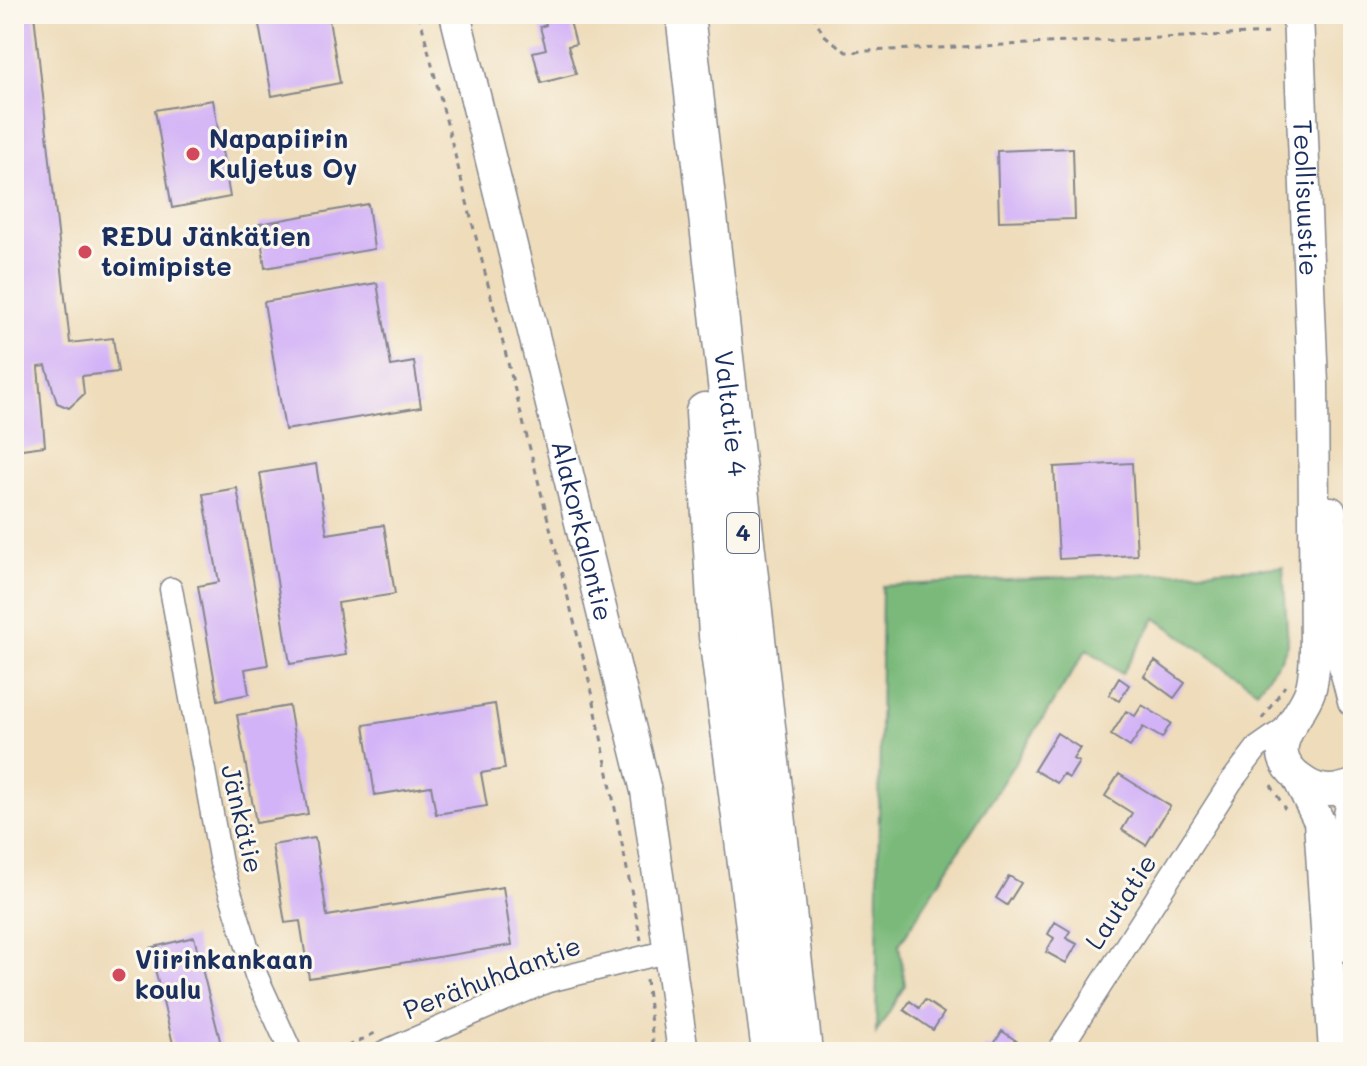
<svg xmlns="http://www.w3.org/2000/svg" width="1367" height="1066" viewBox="0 0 1367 1066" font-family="Mali,sans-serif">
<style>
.forest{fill:#7ab97a;stroke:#4a746c;stroke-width:2}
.building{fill:#d3b3f7}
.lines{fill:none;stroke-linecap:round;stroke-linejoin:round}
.street-casing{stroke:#84868c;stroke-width:25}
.secondary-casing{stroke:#84868c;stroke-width:33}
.highway-casing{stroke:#84868c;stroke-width:41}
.path{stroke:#84868c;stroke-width:3;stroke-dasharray:6 6;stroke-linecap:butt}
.street{stroke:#fff;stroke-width:22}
.secondary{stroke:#fff;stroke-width:30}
.highway{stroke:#fff;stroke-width:38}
.poi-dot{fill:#d1495b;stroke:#fbf7ec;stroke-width:3}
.labels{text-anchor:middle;stroke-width:6;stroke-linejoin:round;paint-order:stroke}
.shield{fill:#fbf7ec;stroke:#5e6b89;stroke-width:2}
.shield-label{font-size:24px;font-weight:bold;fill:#1b2f5e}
.poi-label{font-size:26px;font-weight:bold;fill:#1b2f5e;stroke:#fbf7ec;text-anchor:start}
.street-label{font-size:26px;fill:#1b2f5e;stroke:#fbf7ec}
</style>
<rect width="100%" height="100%" fill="#fbf7ec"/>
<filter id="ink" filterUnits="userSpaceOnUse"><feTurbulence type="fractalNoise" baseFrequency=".0125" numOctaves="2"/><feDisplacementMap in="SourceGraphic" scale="16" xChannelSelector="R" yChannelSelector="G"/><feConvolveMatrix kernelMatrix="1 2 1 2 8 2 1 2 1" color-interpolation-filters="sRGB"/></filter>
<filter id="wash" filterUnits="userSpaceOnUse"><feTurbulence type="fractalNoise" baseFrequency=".006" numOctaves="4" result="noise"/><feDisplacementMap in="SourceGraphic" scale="32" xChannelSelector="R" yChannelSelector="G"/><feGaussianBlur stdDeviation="1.8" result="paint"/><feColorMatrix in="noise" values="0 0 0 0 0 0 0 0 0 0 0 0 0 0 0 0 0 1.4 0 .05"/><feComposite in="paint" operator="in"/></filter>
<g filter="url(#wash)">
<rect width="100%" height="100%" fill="#eedcba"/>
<!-- forest -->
<path class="forest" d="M1283 567 1288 645 1281 659 1257 690 1156 618 1122 674 1087 649 899 945 905 985 876 1033 882 586Z"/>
<g id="blocks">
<!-- building -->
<path class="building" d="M14 14H34L70 343 113 338 118 372 82 376 84 394 69 408 57 403 46 366 38 367 45 446 14 450Z
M257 14H328L340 83 272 96Z
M544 14H568L576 44 568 46 576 74 541 83 533 52 546 49 540 27 546 25Z
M213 100 230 197 172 208 155 110Z
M1073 148 1075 219 999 221 997 151Z
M368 204 374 249 265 268 259 224Z
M377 283 391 366 414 362 421 407 285 430 264 302Z
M1132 463 1137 555 1059 559 1054 467Z
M316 464 327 534 384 525 395 594 338 603 346 655 290 664 260 473Z
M237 488 268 665 245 669 249 694 218 700 198 586 219 582 203 494Z
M1155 661 1185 683 1174 698 1144 676Z
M1119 678 1129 685 1119 701 1109 695Z
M495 704 505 769 481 773 487 806 436 814 431 786 375 795 364 725Z
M1142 705 1171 723 1162 738 1143 727 1130 747 1111 735 1126 711 1135 716Z
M289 706 308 814 256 823 237 715Z
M1057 733 1080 748 1073 759 1079 762 1069 778 1063 774 1057 783 1034 770Z
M1119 774 1170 806 1146 845 1122 830 1132 813 1105 796Z
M315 838 327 916 503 887 512 945 309 978 300 921 285 923 272 845Z
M1009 876 1021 883 1007 905 996 898Z
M1055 922 1070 931 1066 938 1077 944 1066 963 1046 952 1054 938 1048 934Z
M194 937 223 1052H175L150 948Z
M925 1000 944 1013 933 1030 904 1010 910 1001 919 1008Z
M1002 1031 1018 1042 1012 1052H982L986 1046 991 1049Z"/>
</g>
</g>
<g filter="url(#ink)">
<use href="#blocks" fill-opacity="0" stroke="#84868c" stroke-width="2"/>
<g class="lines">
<!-- street casing -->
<g class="street-casing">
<path id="street" d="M171 589 221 863 256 975 291 1052
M384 1052 548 981 669 951
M1058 1052 1231 782 1257 748 1287 727"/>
</g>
<!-- secondary casing -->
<g class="secondary-casing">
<g id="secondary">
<path id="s1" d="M455 14 646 791 683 1052"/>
<path id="s2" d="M1298 14 1313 384 1315 654C1314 666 1314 680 1310 691 1300 721 1256 751 1306 783 1322 793 1336 791 1353 785"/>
<path d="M1331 512 1344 666 1353 701"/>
<path d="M1297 777 1319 821 1334 1052"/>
<path d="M1353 796 1348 820 1353 949"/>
</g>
</g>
<!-- highway casing -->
<g class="highway-casing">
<g id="highway">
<path id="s3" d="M685 14 803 1052"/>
<path d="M705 412 718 636 771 1052"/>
</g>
</g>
<!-- path -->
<path class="path" d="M419 14 592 692 641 940
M813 14 823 34 846 52 1274 33
M1262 719 1285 686
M1271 785 1285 809
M646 979 654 1052
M337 1052 377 1032"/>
<!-- street -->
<use href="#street" class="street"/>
<!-- secondary -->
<use href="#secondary" class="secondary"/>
<!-- highway -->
<use href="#highway" class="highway"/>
</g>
</g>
<!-- markers -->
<g class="poi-dot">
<circle cx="193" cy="154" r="8"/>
<circle cx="85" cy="252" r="8"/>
<circle cx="119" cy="975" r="8"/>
</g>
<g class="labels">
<!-- shield labels -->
<rect class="shield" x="727" y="513" width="32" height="40" rx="6"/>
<g class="shield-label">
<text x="743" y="541">4</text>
</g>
<!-- poi labels -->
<g class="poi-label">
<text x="209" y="148">Napapiirin<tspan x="209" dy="30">Kuljetus Oy</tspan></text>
<text x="101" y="246">REDU Jänkätien<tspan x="101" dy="30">toimipiste</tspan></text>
<text x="135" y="969">Viirinkankaan<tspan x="135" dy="30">koulu</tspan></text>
</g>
<!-- street labels -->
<g class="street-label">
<text dy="9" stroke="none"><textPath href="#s2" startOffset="184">Teollisuustie</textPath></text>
<text dy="9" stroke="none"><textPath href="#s3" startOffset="402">Valtatie 4</textPath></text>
<text dy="9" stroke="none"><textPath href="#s1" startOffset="532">Alakorkalontie</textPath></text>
<text transform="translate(242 819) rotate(77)" y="9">Jänkätie</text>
<text transform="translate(1121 902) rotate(-57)" y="9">Lautatie</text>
<text transform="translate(492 978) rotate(-21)" y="9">Perähuhdantie</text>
</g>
</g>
<!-- margin -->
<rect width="1367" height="1066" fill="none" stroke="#fbf7ec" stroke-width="48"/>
</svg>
